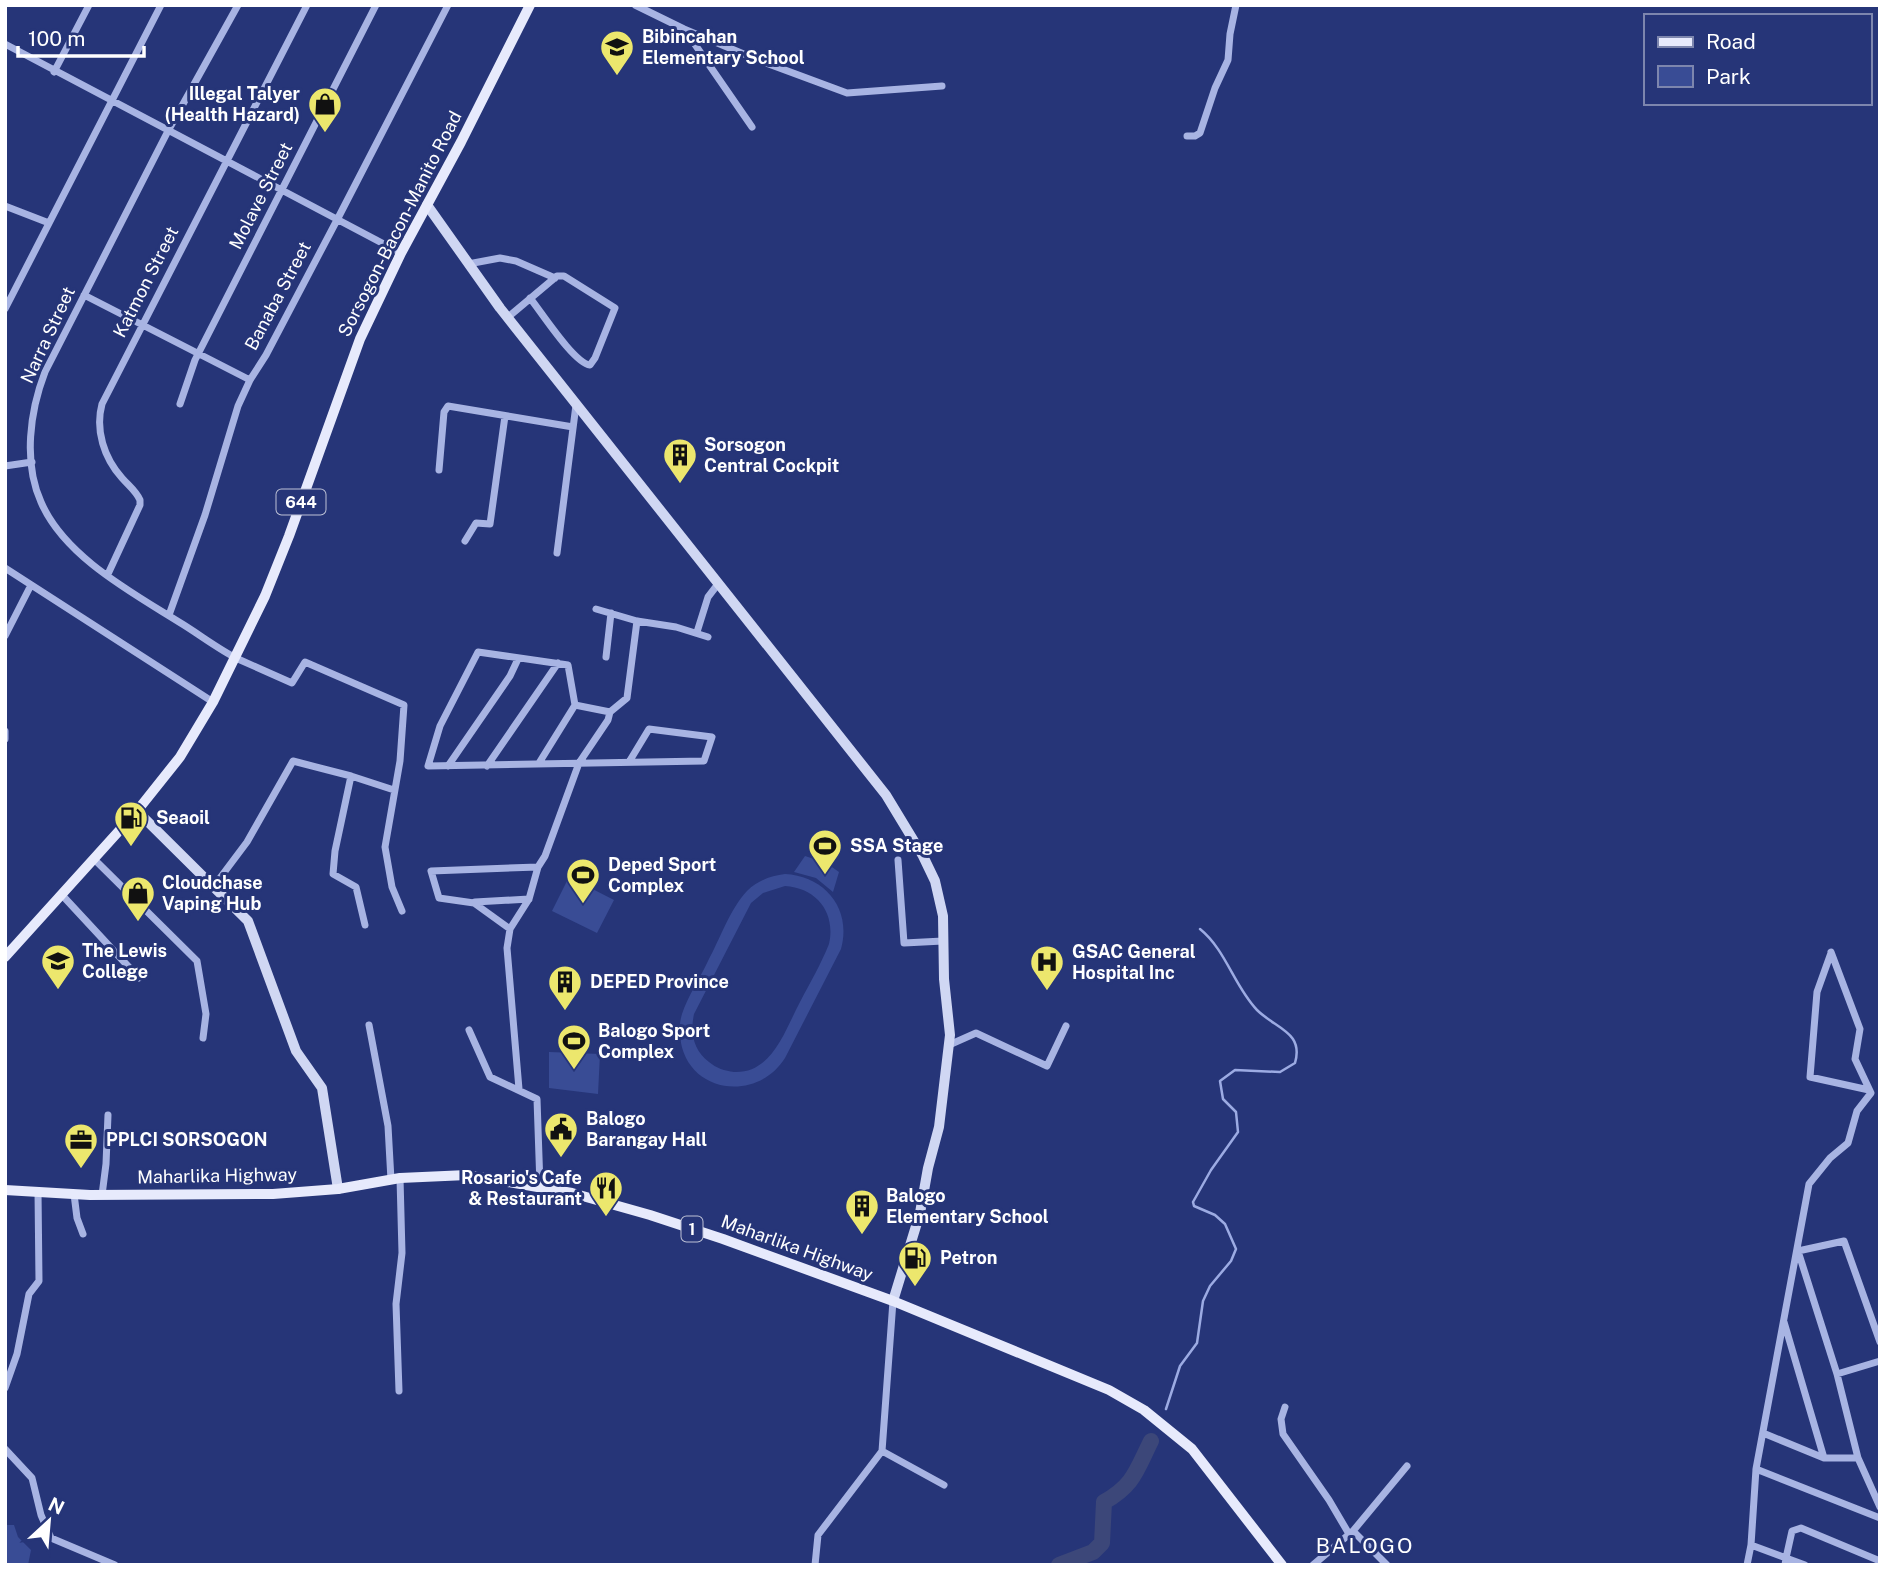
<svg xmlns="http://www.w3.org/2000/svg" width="1885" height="1570" viewBox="0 0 1885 1570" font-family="'Public Sans',sans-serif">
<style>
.green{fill:#394c95;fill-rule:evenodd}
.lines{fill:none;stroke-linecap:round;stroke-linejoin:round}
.stream{stroke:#9cabe3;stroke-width:2.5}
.river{stroke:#3c4779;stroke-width:16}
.street{stroke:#a8b4e3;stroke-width:7}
.secondary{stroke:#d0d7f3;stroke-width:10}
.primary{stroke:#e7eafc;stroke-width:10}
.labels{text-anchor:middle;stroke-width:6;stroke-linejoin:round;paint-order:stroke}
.shield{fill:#263578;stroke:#bec2d6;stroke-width:2}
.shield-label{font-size:16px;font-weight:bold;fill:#fff}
.poi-label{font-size:18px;font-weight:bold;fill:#fff;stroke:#263578;text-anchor:start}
.street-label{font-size:18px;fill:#fff;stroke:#263578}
.quarter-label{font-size:21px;letter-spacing:2px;fill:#fff;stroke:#263578}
</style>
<rect width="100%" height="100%" fill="#263578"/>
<!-- green -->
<path class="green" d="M805 856 826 863 839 872 833 892 816 878 794 872Z
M785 874C825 876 852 909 841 949L785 1058C756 1104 684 1093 680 1035 679 1028 680 1021 682 1014 688 996 700 978 708 961 720 939 730 909 747 891 758 880 771 876 785 874ZM785 886C817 888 836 913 829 944 821 964 810 983 800 1002 785 1030 772 1074 734 1072 725 1071 716 1068 709 1062 693 1050 690 1032 694 1014L751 903 763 893Z
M569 877 614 900 597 933 552 911Z
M549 1052 600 1054 598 1094 549 1088Z
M5 1525H14L18 1537 31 1550 28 1565H5Z"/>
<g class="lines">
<!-- stream -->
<path class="stream" d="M1166 1409 1180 1366 1197 1343 1203 1301 1210 1286 1231 1261 1236 1249 1225 1224 1215 1215 1194 1206 1193 1202 1211 1170 1238 1132 1236 1112 1223 1099 1220 1081 1235 1070 1280 1072 1295 1063C1304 1032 1276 1029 1257 1010 1234 986 1226 950 1200 929"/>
<!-- river -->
<path class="river" d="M1059 1565 1093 1552 1102 1543 1104 1502C1134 1485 1136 1471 1151 1441"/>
<!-- street -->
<path class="street" d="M238 5 168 131 45 372C30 411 23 462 41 502 64 556 131 592 179 622 199 634 218 649 238 659 256 667 274 675 292 683L305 662 404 705 400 761 385 847 392 887 402 911
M635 5 684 29 758 60 847 93 942 86
M685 30 752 127
M5 44 401 253
M54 72 89 5
M1187 136H1195L1200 133 1215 88 1228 60 1230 34 1236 5
M5 206 49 223
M468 264 500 258 516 261 555 278
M84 295 250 380
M5 309 161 5
M507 318 557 276H564L615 308 595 358 590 365C574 363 542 313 530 298
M180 404 195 360 376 5
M5 466 32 462
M439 470 444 412 448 406 573 427
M465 541 476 523 490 524 505 416
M557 553 576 405
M5 568 213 702
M108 574 140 505V500C136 491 129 486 122 478 104 458 95 430 102 404L307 5
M596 609 637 621 676 627 708 637
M169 615 205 515 238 406 250 380 266 355 337 220 448 5
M697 632 708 597 718 584
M5 636 31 585
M606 657 611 613
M610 712 575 705 568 665 478 652 440 726 428 766 704 761 712 737 649 729 629 762
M5 731V739
M539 763 575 705
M448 766 510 676 518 659
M487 766 558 663
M351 776 394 790
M95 860 197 961 206 1014 203 1038
M898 860 904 943 943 941
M214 886 247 842 293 761 351 776 335 851 333 874 356 887 365 925
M62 895 139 978
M475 902 529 899
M510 929 474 903 439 898 431 871 538 867
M1831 953 1817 992 1810 1077 1869 1090
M369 1025 388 1126 391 1180
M469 1030 490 1077 537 1099 540 1186
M949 1045 976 1033 1047 1066 1066 1026
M519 1089 507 948 510 929 529 899 538 867 545 856 579 763 608 720 610 712 627 698 637 621
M74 1194 77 1218 83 1234
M102 1195 106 1164 108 1115
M1784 1322 1824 1458
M1880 1342 1844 1241 1798 1251 1837 1374 1858 1458 1880 1507
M1837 1374 1880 1361
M5 1388 17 1354 29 1294 39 1281 38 1191
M399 1391 396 1304 402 1253 400 1178
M1285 1407 1281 1419 1283 1434 1329 1500 1349 1534
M1763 1433 1824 1458H1858
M5 1449 32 1478 41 1515 51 1538 115 1565
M882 1451 944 1485
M1756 1469 1880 1518
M1353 1531 1387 1565
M1751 1545 1786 1558 1792 1531 1801 1528 1880 1561
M815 1565 818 1535 882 1451 893 1301
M1313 1565 1353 1531 1407 1466
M1747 1565 1751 1545 1756 1469 1809 1184 1830 1158 1848 1143 1857 1111 1871 1093 1855 1059 1860 1029 1831 952
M1785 1565 1786 1558 1805 1565"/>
<!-- secondary -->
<path class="secondary" d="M427 205 500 308 886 795 923 856 935 881 943 916 944 979 950 1035 939 1127 928 1168 920 1213 893 1301
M137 811 248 921 296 1051 322 1088 338 1189"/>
<!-- primary -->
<path class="primary" d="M5 957 137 811 180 757 213 702 265 596 289 536 360 339 401 253 461 142 530 5
M5 1190 90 1195 273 1194 338 1189 400 1178 467 1175 572 1193 650 1215 723 1239 893 1301 1109 1390 1144 1410 1192 1449 1282 1565"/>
</g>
<!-- icons -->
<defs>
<g id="school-pin" transform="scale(1.75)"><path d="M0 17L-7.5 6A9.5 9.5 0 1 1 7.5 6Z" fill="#ece76d" stroke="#263578"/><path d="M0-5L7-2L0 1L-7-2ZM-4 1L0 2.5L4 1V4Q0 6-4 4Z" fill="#111"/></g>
<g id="shop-pin" transform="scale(1.75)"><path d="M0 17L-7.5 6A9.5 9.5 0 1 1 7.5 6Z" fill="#ece76d" stroke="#263578"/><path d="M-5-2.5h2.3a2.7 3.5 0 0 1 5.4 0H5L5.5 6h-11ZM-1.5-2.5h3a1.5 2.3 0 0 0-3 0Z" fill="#111"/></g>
<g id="building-pin" transform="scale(1.75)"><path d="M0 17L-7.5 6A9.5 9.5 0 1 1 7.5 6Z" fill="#ece76d" stroke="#263578"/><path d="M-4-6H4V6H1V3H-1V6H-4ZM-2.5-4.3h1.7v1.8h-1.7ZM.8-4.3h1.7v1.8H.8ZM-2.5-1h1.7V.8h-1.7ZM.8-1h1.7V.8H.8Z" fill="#111"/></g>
<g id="fuel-pin" transform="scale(1.75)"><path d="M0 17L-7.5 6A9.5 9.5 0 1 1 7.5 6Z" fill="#ece76d" stroke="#263578"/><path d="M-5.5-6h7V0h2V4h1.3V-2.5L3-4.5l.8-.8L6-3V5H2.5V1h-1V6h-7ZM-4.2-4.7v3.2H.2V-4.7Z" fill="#111"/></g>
<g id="stadium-pin" transform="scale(1.75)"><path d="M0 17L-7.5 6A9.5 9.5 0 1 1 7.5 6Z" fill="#ece76d" stroke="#263578"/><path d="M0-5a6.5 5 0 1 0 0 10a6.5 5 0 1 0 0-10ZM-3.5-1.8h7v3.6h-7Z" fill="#111"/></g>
<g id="university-pin" transform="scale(1.75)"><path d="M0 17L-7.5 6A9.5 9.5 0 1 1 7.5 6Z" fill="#ece76d" stroke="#263578"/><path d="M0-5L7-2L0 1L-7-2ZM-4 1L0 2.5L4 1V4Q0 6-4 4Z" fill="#111"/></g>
<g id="hospital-pin" transform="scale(1.75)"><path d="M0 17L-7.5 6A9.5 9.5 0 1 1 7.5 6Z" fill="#ece76d" stroke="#263578"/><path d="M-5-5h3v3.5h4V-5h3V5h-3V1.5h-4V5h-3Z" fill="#111"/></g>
<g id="civic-pin" transform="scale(1.75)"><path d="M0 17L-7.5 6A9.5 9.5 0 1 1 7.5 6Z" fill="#ece76d" stroke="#263578"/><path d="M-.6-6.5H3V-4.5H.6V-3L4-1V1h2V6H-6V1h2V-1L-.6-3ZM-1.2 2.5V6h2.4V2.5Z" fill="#111"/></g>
<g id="office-pin" transform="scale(1.75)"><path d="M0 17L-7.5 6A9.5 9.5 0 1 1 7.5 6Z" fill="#ece76d" stroke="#263578"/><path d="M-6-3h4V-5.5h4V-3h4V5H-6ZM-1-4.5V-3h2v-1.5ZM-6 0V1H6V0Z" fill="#111"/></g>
<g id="restaurant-pin" transform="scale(1.75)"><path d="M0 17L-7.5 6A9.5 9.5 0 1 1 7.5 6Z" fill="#ece76d" stroke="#263578"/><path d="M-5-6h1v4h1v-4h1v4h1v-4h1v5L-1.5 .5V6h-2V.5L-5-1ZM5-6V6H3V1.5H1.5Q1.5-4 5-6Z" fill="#111"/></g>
</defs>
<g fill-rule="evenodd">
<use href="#school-pin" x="617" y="47"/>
<use href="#shop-pin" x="325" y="104"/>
<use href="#building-pin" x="680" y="455"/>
<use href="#fuel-pin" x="131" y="818"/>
<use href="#stadium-pin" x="825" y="846"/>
<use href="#stadium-pin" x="583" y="875"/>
<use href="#shop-pin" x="138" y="893"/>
<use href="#university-pin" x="58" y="961"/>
<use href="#hospital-pin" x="1047" y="962"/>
<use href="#building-pin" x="565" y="982"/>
<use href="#stadium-pin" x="574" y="1041"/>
<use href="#civic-pin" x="561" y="1129"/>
<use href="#office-pin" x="81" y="1140"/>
<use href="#restaurant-pin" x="606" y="1188"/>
<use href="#building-pin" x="862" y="1206"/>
<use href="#fuel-pin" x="915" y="1258"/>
</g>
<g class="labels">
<!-- shield labels -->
<g class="shield">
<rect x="276.5" y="489.5" width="49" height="25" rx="5"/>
<rect x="681.5" y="1216.5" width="21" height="25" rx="5"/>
</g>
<g class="shield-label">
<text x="301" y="508">644</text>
<text x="692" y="1235">1</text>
</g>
<!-- poi labels -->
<g class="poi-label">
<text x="642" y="43">Bibincahan<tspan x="642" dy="21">Elementary School</tspan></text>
<text x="300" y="100" text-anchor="end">Illegal Talyer<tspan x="300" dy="21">(Health Hazard)</tspan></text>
<text x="704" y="451">Sorsogon<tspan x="704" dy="21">Central Cockpit</tspan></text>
<text x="156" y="824">Seaoil</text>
<text x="850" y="852">SSA Stage</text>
<text x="608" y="871">Deped Sport<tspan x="608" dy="21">Complex</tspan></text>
<text x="162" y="889">Cloudchase<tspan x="162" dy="21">Vaping Hub</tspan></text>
<text x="82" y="957">The Lewis<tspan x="82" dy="21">College</tspan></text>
<text x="1072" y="958">GSAC General<tspan x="1072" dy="21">Hospital Inc</tspan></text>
<text x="590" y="988">DEPED Province</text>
<text x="598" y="1037">Balogo Sport<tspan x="598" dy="21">Complex</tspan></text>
<text x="586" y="1125">Balogo<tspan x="586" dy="21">Barangay Hall</tspan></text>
<text x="106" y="1146">PPLCI SORSOGON</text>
<text x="582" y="1184" text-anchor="end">Rosario's Cafe<tspan x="582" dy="21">&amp; Restaurant</tspan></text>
<text x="886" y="1202">Balogo<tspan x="886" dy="21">Elementary School</tspan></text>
<text x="940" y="1264">Petron</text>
</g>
<!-- street labels -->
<g class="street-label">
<text transform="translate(261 196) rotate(-63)" y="6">Molave Street</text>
<text transform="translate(400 224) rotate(-63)" y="6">Sorsogon-Bacon-Manito Road</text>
<text transform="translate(146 282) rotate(-63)" y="6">Katmon Street</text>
<text transform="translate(278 296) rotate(-62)" y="6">Banaba Street</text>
<text transform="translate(48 335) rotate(-65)" y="6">Narra Street</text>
<text transform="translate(217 1176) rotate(-1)" y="6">Maharlika Highway</text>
<text transform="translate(797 1248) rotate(20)" y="6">Maharlika Highway</text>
</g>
<!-- quarter labels -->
<g class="quarter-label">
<text x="1365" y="1553">BALOGO</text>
</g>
</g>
<!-- border -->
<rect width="1885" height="1570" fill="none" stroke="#ffffff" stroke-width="14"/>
<!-- legend -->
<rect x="1644" y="14" width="228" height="91" fill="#263578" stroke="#7d86ae" stroke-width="2"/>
<rect x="1658" y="37" width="35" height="10" fill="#e7eafc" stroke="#7d86ae" stroke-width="2"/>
<text x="1706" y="49" font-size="21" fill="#ffffff">Road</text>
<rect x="1658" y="66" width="35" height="21" fill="#394c95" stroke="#7d86ae" stroke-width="2"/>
<text x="1706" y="84" font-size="21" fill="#ffffff">Park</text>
<!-- north arrow -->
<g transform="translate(49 1521) rotate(26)" stroke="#263578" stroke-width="5" paint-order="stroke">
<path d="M0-5L12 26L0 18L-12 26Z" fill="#ffffff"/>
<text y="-10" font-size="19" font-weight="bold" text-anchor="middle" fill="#ffffff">N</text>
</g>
<!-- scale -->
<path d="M18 46v10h126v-10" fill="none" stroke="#ffffff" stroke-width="3.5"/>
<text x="28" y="46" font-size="21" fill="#ffffff" stroke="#263578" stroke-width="5" paint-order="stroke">100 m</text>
</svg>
